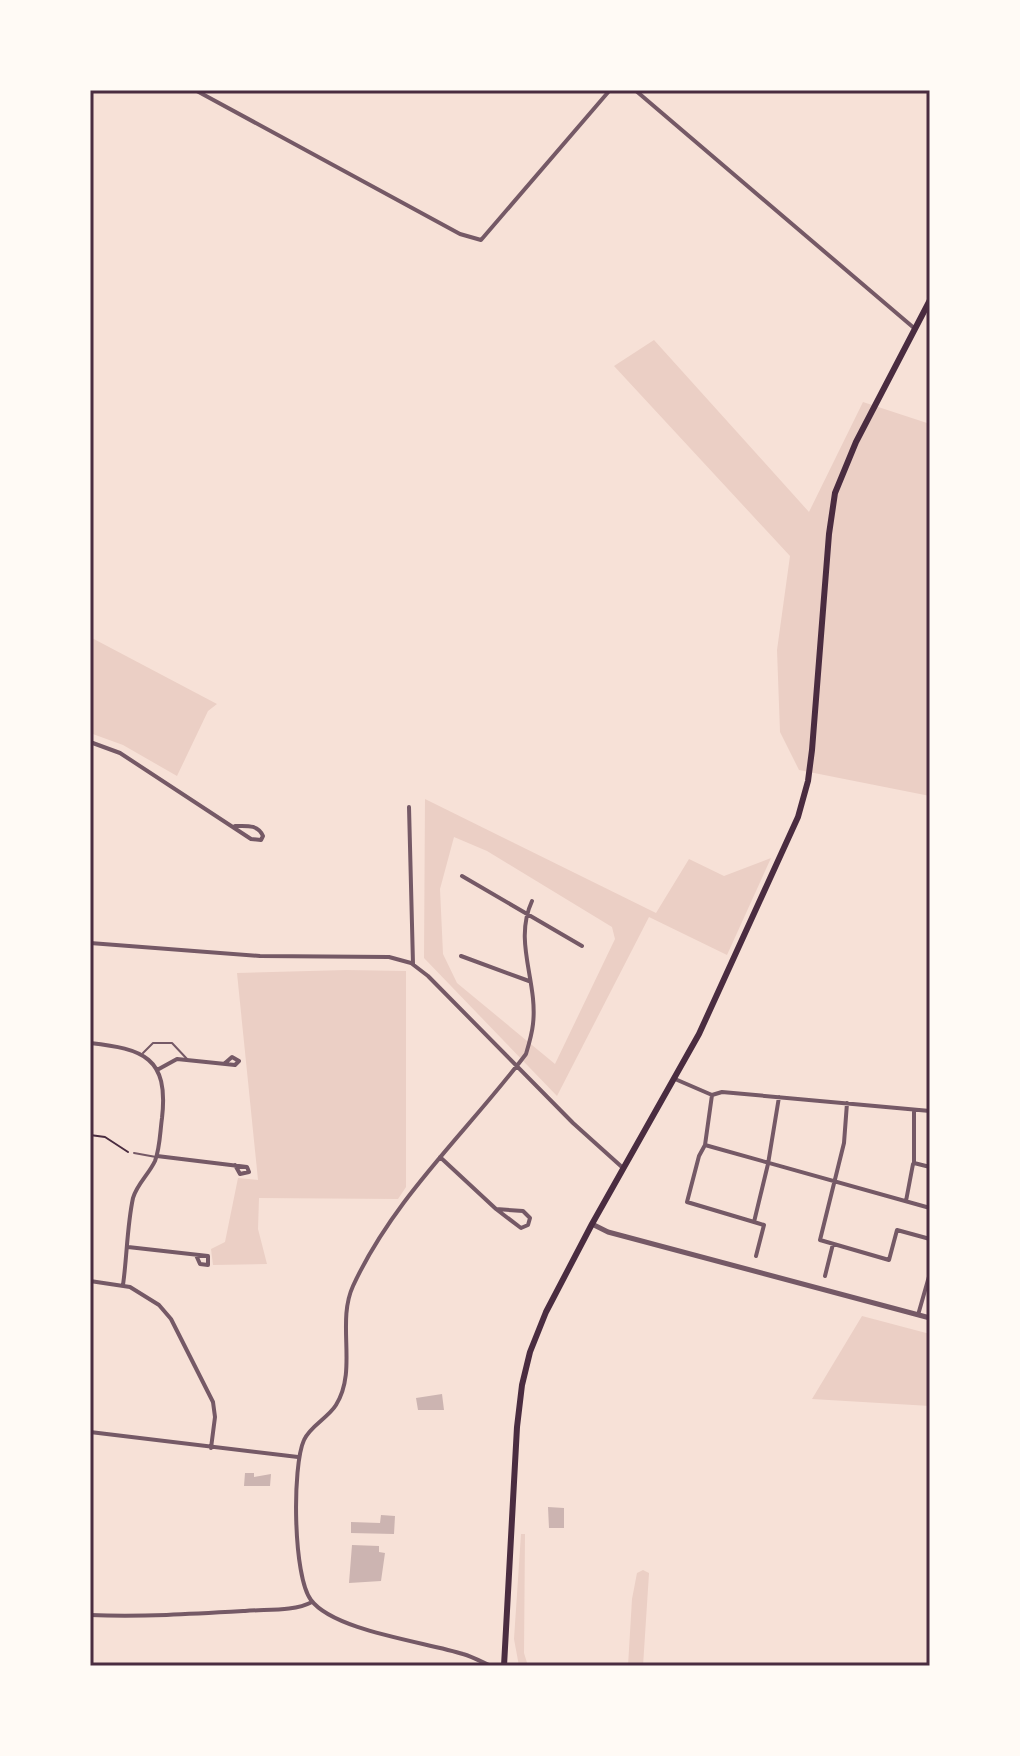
<svg xmlns="http://www.w3.org/2000/svg" width="1020" height="1756" viewBox="0 0 1020 1756" font-family="Arial,sans-serif">
<style>
.green{fill:#ebcfc5;fill-rule:evenodd}
.building{fill:#ccb4b1}
.lines{fill:none;stroke-linecap:round;stroke-linejoin:round}
.path{stroke:#4a2c40;stroke-width:2}
.service{stroke:#755966;stroke-width:2}
.minor{stroke:#755966;stroke-width:4}
.tertiary{stroke:#755966;stroke-width:5}
.secondary{stroke:#4a2c40;stroke-width:6}
.neatline{fill:none;stroke:#4a2c40;stroke-width:3}
</style>
<rect width="100%" height="100%" fill="#f7e1d7"/>
<!-- green -->
<path class="green" d="M654 340 809 512 863 402 930 424V796L799 770 780 732 777 650 790 556 614 366Z
M90 637 217 704 208 711 177 776 123 745 90 733Z
M425 799 656 913 689 859 724 876 771 858 727 955 649 917 557 1096 424 958ZM454 837 487 851 612 927 615 939 555 1064 457 983 443 954 440 889Z
M346 970 406 971V1187L398 1199 259 1198 258 1229 267 1264 213 1265 211 1249 225 1242 238 1178 258 1180 237 973Z
M862 1316 930 1334V1406L812 1399Z
M521 1534H525L524 1653 528 1666H519L514 1639Z
M643 1570 649 1573 643 1666H628L632 1599 637 1573Z"/>
<!-- building -->
<path class="building" d="M442 1394 444 1410H418L416 1398Z
M245 1473H254V1477L271 1474 270 1486H244Z
M548 1507 564 1508V1528H549Z
M381 1515 395 1516 394 1534 351 1533V1522L380 1523Z
M352 1545 379 1546V1552L385 1553 381 1581 349 1583Z"/>
<g class="lines">
<!-- path -->
<path class="path" d="M90 1135 105 1137 128 1152"/>
<!-- service -->
<path class="service" d="M143 1053 153 1043H172L188 1060
M134 1153 156 1157"/>
<!-- minor -->
<path class="minor" d="M195 90 460 234 481 240 610 90
M635 90 914 328
M90 742 120 753 251 839 261 840 263 836C258 824 246 826 235 826
M409 807 413 964
M462 876 582 946
M90 943 260 956 389 957 411 963 428 976 573 1123 623 1168
M461 956 529 981
M90 1043C143 1049 169 1057 162 1118 160 1132 160 1148 155 1161 149 1174 137 1184 133 1198 127 1226 127 1257 123 1285
M157 1070 177 1059 235 1065 239 1061 232 1057 224 1064
M675 1079 712 1095 705 1145 930 1208
M712 1095 722 1092 930 1111
M847 1103 844 1143 820 1240 889 1260 897 1230 930 1239
M914 1110V1163L930 1167
M705 1145 699 1156 687 1202 754 1222 768 1164 779 1097
M157 1156 247 1167 249 1172 240 1174 235 1165
M440 1157 496 1209 521 1228 528 1225 530 1218 523 1211 496 1209
M906 1201 913 1164
M754 1222 764 1225 756 1256
M128 1247 208 1256V1265L200 1264 196 1255
M825 1276 833 1244
M90 1281 130 1287 159 1305 171 1319 213 1402 215 1417 211 1448
M918 1315 930 1273
M90 1432 298 1457
M90 1615C142 1617 193 1614 245 1611 266 1609 293 1612 312 1602
M491 1666C482 1662 473 1657 463 1654 426 1642 334 1631 311 1600 293 1577 292 1466 304 1440 310 1426 328 1418 336 1405 358 1370 336 1323 353 1286 394 1197 468 1131 526 1054 529 1044 532 1034 533 1024 538 981 513 942 532 901"/>
<!-- tertiary -->
<path class="tertiary" d="M592 1224 608 1232 930 1318"/>
<!-- secondary -->
<path class="secondary" d="M504 1666 517 1427 522 1385 530 1352 546 1312 592 1224 699 1034 798 817 808 781 812 750 829 534 835 493 856 442 930 300"/>
</g>
<!-- border -->
<rect width="1020" height="1756" fill="none" stroke="#fffaf5" stroke-width="184"/>
<rect x="92" y="92" width="836" height="1572" class="neatline"/>
</svg>
